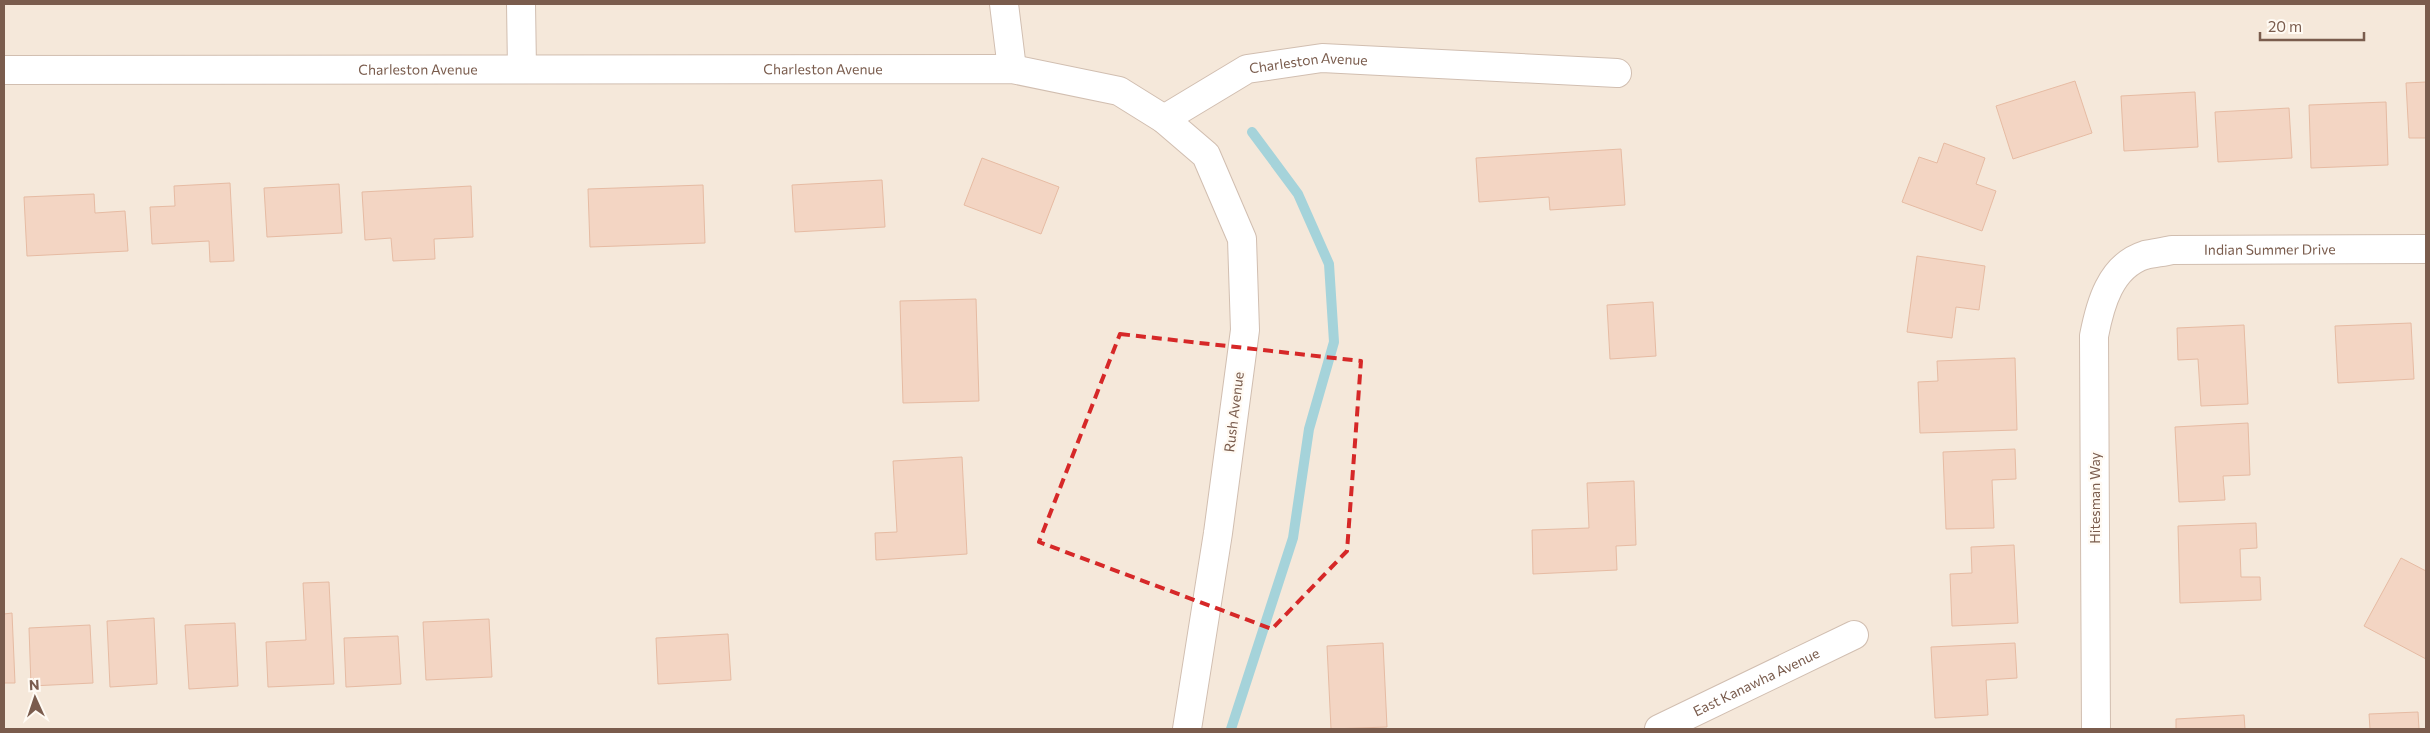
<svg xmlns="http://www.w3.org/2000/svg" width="2430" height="733" viewBox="0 0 2430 733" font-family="Commissioner,sans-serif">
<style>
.residential{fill:#f5e8da}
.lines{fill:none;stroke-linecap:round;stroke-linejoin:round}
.stream{stroke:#a5d3da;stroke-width:10}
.building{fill:#f3d5c3;stroke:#e6bba3}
.minor-casing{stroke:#d1beb0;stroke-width:30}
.minor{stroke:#fff;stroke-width:28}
.marked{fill:none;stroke:#d62828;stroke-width:4;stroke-dasharray:10 6;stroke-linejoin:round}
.labels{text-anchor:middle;stroke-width:4.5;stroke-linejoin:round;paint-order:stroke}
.street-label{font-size:14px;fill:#7a5c4d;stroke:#fffaf3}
</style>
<rect width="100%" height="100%" fill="#fdf6ec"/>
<!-- residential -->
<path class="residential" d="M4 4H2426V729H4Z"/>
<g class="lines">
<!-- stream -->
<path class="stream" d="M1231 729 1293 538 1309 429 1334 342 1329 264 1298 194 1252 132"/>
</g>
<!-- building -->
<path class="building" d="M2075 81 2092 133 2013 159 1996 106Z
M2426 82V138H2409L2406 83Z
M2195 92 2198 147 2124 151 2121 96Z
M2386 102 2388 165 2311 168 2309 105Z
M2289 108 2292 158 2218 162 2215 112Z
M1944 143 1985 158 1976 184 1996 191 1982 231 1902 202 1919 157 1937 163Z
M1621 149 1625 205 1550 210 1549 197 1479 202 1476 158Z
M982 158 1059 187 1041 234 964 205Z
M882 180 885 227 795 232 792 185Z
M230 183 234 261 210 262 209 241 152 244 150 207 175 206 174 186Z
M339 184 342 233 267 237 264 188Z
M703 185 705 243 590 247 588 189Z
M471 186 473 237 434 239 435 259 393 261 391 238 365 240 362 192Z
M94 194 95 213 125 211 128 251 27 256 24 197Z
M1917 256 1985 266 1979 310 1956 307 1952 338 1907 332Z
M976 299 979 401 903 403 900 301Z
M1653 302 1656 356 1610 359 1607 305Z
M2411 323 2414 379 2338 383 2335 326Z
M2244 325 2248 404 2201 406 2198 359 2178 360 2177 328Z
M2015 358 2017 430 1920 433 1918 382 1938 381 1937 361Z
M2248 423 2250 475 2223 476 2225 500 2179 502 2175 427Z
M2015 449 2016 479 1992 480 1994 528 1946 529 1943 452Z
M962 457 967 554 876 560 875 533 897 532 893 461Z
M1634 481 1636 545 1616 546 1617 570 1533 574 1532 530 1589 528 1587 483Z
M2256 523 2257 548 2240 549 2241 577H2260L2261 600 2180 603 2178 526Z
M2014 545 2018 623 1952 626 1950 574 1972 573 1971 547Z
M2401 558 2426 571V659L2364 626Z
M329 582 334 684 268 687 266 642 306 640 303 583Z
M12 613 15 683H4V614Z
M154 618 157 684 110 687 107 621Z
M489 619 492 677 426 680 423 622Z
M235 623 238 686 189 689 185 625Z
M90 625 93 683 31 686 29 628Z
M728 634 731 680 658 684 656 638Z
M398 636 401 684 346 687 344 638Z
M1383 643 1387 727 1331 729 1327 646Z
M2015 643 2017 678 1986 680 1988 715 1935 718 1931 647Z
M2418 712 2419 729H2370L2369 714Z
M2244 715 2245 729H2176V719Z"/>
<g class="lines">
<!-- minor casing -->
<g class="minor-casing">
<g id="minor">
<path d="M521 4 522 69"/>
<path d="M1004 4 1012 69"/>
<path id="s1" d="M4 70 1012 69 1119 91 1164 119 1247 69 1322 58 1617 73"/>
<path d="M1164 119 1206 155 1242 239 1245 330 1218 533 1187 729"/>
<path id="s2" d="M1659 729 1854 635"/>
<path id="s3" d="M2096 729 2094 336C2100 305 2110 266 2145 255 2154 253 2163 252 2172 250L2426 249"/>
</g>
</g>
<!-- minor -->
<use href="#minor" class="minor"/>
</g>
<!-- marked area -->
<path class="marked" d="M1120 334 1361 361 1347 551 1272 629 1039 542Z"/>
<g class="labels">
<!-- street labels -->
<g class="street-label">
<text dy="5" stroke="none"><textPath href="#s1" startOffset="1329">Charleston Avenue</textPath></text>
<text dy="5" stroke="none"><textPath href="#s1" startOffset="414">Charleston Avenue</textPath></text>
<text dy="5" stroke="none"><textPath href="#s1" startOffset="819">Charleston Avenue</textPath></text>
<text dy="5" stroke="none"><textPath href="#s3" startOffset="619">Indian Summer Drive</textPath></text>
<text transform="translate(1234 412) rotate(-83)" y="5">Rush Avenue</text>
<text transform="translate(2095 498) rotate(-90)" y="5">Hitesman Way</text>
<text dy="5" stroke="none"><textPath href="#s2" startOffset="108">East Kanawha Avenue</textPath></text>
</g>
</g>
<!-- border -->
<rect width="2430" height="733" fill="none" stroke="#7a5c4d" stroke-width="10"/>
<!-- north arrow -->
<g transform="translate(35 698) rotate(357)" stroke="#fffaf3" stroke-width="4" paint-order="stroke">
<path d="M0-4L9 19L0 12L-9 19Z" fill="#7a5c4d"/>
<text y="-8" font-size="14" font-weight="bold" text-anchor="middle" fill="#7a5c4d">N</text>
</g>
<!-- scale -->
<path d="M2260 32v8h104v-8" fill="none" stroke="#7a5c4d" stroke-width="2.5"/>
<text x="2268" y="32" font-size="15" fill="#7a5c4d" stroke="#fffaf3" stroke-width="4" paint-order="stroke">20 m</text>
</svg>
